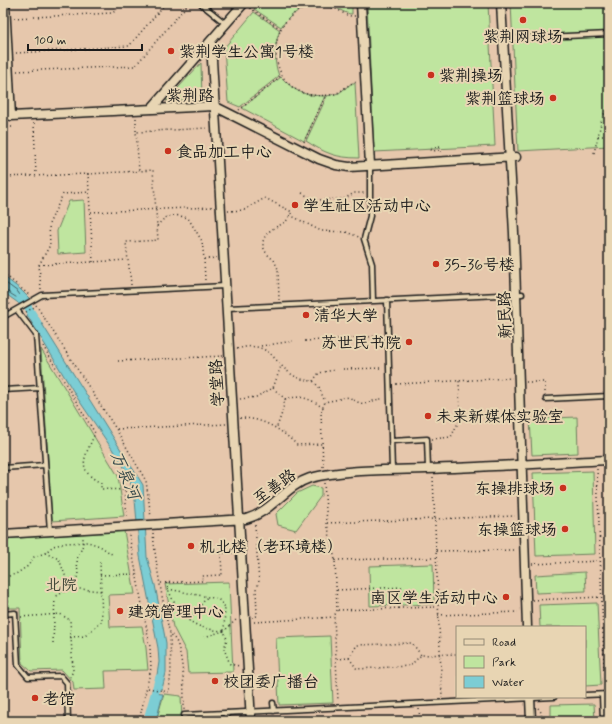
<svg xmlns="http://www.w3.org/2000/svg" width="612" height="724" viewBox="0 0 612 724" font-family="Mynerve,'LXGW WenKai TC',sans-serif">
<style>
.built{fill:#e6c7ac;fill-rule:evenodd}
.green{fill:#bfe59f;stroke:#6e805e}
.water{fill:#7ccdd4;stroke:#56868a}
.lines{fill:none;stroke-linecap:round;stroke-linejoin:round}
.shore{stroke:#426366;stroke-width:1}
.canal{stroke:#7ccdd4;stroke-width:8}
.lane-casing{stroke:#1c1c1c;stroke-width:7}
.street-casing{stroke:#1c1c1c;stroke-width:11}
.path{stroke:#1c1c1c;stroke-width:1.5;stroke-dasharray:1 3;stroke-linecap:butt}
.lane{stroke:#e8d5b3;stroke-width:4}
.street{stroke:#e8d5b3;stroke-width:8}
.poi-dot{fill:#c8321e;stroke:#e8d5b3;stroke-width:1.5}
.labels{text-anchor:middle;stroke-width:4;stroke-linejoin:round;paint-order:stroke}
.poi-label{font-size:16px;fill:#1c1c1c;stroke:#e8d5b3;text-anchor:start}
.street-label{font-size:16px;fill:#1c1c1c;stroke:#e8d5b3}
.park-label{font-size:16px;fill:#3d4436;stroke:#e8d5b3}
.water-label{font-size:17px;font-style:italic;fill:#34484a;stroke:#e8d5b3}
</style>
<rect width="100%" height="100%" fill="#e8d5b3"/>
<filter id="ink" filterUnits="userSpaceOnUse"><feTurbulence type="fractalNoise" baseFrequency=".025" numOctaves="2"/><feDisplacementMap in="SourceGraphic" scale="8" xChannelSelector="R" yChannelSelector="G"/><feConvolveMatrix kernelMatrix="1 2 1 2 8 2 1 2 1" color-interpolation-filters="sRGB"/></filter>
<g filter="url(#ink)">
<!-- built -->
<path class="built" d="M3 3H609V721H3ZM457 627H585V697H457Z"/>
<!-- green -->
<path class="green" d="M260 3H352V14C344 14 340 8 332 7 310 1 294 10 281 27L254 9Z
M367 3H488L495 146 374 152Z
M511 3H609V146L518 151Z
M254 12 280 30C274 46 273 59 279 76L240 107 228 102 224 48Z
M201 63 202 99 166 101Z
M281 77C297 93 302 95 325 96L304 141 242 108Z
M352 83H355L359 158C336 158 325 153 306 141L327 96 339 93Z
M84 200 86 252 58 254 57 231 69 201Z
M41 349 118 476 124 516 52 521Z
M577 417 578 453 532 455 530 419Z
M593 471 595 554 536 556 533 473Z
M312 486 321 488V496L296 530 278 525 276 514 297 493Z
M124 531 135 594 108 595 110 627 142 626 146 648 148 670 105 671 106 689 74 690 73 682 62 670 31 671 22 663 20 608H3V539Z
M433 564 434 604 370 606 369 566Z
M585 572 586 591 536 593 535 575Z
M229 582 233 672 188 673 186 652 173 627 165 584Z
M597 603 601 685 585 686V627H540L539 605Z
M330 636 333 703 279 705 276 638Z
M164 694 181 696 182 721H156Z
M594 704 595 721H551V705Z"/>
<!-- water -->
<path class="water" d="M3 276 20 289 31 300 21 305 3 292Z
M34 311 143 485 147 557 155 585 166 643V673L162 689 155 688 159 662 158 648 140 556 135 500 130 481 123 465 78 399 27 315Z
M153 693 163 694 156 721H145Z"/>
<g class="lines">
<!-- shore -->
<path class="shore" d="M3 281 18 292 21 297 19 299 3 289"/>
<!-- canal -->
<path class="canal" d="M20 299 28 307 37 322
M147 721 159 678"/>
<!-- lane casing -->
<g class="lane-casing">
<path id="lane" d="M200 3 226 24
M503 39 609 34
M370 166V216L364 239 372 264 373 301
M387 300 392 470
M227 308 522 294
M17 310 36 335 50 531
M3 317 42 295 225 286
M3 390 40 388
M546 399 609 396
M391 441 427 439 428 469
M3 468 45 465
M3 614 15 613 18 665 28 677 61 676 67 683 68 721
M585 695 609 694
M602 695 603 721
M273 703 274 711
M184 721V715L554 697
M223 721 228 713"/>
</g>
<!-- street casing -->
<g class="street-casing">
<path id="street" d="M5 3 11 116 214 106 319 159 336 165 349 167 516 157
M361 3 370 165
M501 3 514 233 527 627
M211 43 251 721
M151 109 244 3
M3 534 246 519C272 512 285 486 310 478 342 469 392 470 427 469 488 467 548 463 609 460
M530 697 531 721"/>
</g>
<!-- path -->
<path class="path" d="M250 8 281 29
M355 16C345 17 341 10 333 8 324 5 314 5 306 8 264 20 266 89 312 95 320 96 332 96 339 92 346 88 349 83 357 82
M14 18 113 13 122 3
M16 53 129 46 166 3
M17 71 135 66 189 3
M239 110 281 76
M136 118V132
M34 123 36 175
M3 127H12V124
M598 136H609
M304 142 326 95
M440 146 430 148 432 151 441 150V152
M594 153 602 119 609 103
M3 177 88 174
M302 193 314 200 344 199 354 193H365
M228 211 244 210 265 198 292 212C290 215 288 220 285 222 281 225 275 227 271 230 258 240 262 252 274 260L278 269 279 300
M91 212 213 207
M290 215 321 231 346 232 359 237
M157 226C168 213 172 214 188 218L202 241 204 259 217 258
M204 259 205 281
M93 262 88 174 139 171 136 132 208 128
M39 265 127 260
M3 273 29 295
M131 285C130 270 127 257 126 242L158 240 153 170 139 171
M41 289 39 265 50 245 49 224 63 194 89 192
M3 299 11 305
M36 305 116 429 146 481 151 517
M26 312 36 306
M305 341 382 336
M43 346 95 433C87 454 73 469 101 483V489L125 490 127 519
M261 346 293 341
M237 349C279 336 273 379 313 381L319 387 325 402
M118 361 223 356
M343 369 383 368
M313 381 319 373 334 370
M526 382H545V393
M396 384 512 378
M273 388 285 399 282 413 277 427
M240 399 256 397 273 388 281 366
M285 399C301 395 310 398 323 408
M240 418C263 418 281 429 297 445L322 444
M117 429 227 424
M432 439 451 437 460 419 459 381
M323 467 321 412 325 402 349 397C369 411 369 398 384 399
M597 469 605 689
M433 477 442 697
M324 483 327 523 335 560 337 610 334 617 338 701
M327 523 515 516
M153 533C156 566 162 598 169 630 171 636 177 640 178 646 184 667 184 689 184 710
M129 535 150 647 151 668 139 721
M436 551 516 550
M45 553 59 559 70 588 101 591
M335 560 435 558
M3 561 9 608
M532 564 600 561
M100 575 134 574
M5 577 16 574 28 566 34 557 45 553 53 546 66 543 88 542 100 546 113 555
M161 583 203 581 202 576 222 575 221 553H234
M166 583C177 615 190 629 224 631
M168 589 218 599 225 607 224 631 227 639 224 649 230 664 239 666
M337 590 403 587
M533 600 601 597
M338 610 438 607
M438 615 518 612
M21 617 60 614 70 620 73 671 70 677
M252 617 257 616 256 589 259 583 255 525
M189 621 207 597
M254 622 334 617
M70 637 85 636 102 621 100 562
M204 637 224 631 236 620
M53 643 55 597 70 588 78 576 77 559 83 545V537
M349 658 357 645 412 643 421 655
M337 659 349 658 357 669 410 666 421 655 457 654
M148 688 169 692 171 670 170 633
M3 698 5 695
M538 708 541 712 542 721
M419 709 420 721
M3 715 4 721"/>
<!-- lane -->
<use href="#lane" class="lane"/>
<!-- street -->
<use href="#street" class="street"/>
</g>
</g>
<!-- markers -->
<g class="poi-dot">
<circle cx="523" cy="20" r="4"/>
<circle cx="171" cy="51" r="4"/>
<circle cx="431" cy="75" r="4"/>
<circle cx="553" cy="98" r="4"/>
<circle cx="168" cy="151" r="4"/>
<circle cx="295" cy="205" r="4"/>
<circle cx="436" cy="264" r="4"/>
<circle cx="306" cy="315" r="4"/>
<circle cx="409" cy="342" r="4"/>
<circle cx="428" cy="416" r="4"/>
<circle cx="563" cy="488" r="4"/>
<circle cx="565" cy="529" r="4"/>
<circle cx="191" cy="546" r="4"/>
<circle cx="506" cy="597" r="4"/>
<circle cx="120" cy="611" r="4"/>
<circle cx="215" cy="681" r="4"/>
<circle cx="35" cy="698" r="4"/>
</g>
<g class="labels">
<!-- poi labels -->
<g class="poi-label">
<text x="523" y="42" text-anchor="middle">紫荆网球场</text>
<text x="179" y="57">紫荆学生公寓1号楼</text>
<text x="439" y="81">紫荆操场</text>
<text x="545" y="104" text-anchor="end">紫荆篮球场</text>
<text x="176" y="157">食品加工中心</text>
<text x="303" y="211">学生社区活动中心</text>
<text x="444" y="270">35-36号楼</text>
<text x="314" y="321">清华大学</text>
<text x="401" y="348" text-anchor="end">苏世民书院</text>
<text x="436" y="422">未来新媒体实验室</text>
<text x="555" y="494" text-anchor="end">东操排球场</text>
<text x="557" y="535" text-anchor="end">东操篮球场</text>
<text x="199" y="552">机北楼（老环境楼）</text>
<text x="498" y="603" text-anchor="end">南区学生活动中心</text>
<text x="128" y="617">建筑管理中心</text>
<text x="223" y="687">校团委广播台</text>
<text x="43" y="704">老馆</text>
</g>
<!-- street labels -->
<g class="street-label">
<text x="190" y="101">紫荆路</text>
<text transform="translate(504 315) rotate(-92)" y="6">新民路</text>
<text transform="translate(216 383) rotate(-93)" y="6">学堂路</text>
<text transform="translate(274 486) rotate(-35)" y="6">至善路</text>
</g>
<!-- park labels -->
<g class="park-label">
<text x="61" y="590">北院</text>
</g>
<!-- water labels -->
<g class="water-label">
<text transform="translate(126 475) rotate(67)" y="6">万泉河</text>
</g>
</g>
<!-- margin -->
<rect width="612" height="724" fill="none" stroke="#e8d5b3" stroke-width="16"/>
<rect x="8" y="8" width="596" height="708" fill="none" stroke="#1c1c1c" stroke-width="1.5" filter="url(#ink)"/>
<!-- legend -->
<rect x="456" y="626" width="130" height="72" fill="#e8d5b3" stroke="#968b77"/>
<rect x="464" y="639" width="20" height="6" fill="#e8d5b3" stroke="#968b77"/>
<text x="492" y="646" font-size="12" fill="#1c1c1c">Road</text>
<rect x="464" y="656" width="20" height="12" fill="#bfe59f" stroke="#968b77"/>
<text x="492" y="666" font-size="12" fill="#1c1c1c">Park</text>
<rect x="464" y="676" width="20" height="12" fill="#7ccdd4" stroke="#968b77"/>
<text x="492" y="686" font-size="12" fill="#1c1c1c">Water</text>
<!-- scale -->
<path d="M28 44v6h114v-6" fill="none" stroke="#1c1c1c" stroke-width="2"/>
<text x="34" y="44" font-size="12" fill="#1c1c1c" stroke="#e8d5b3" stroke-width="3" paint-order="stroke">100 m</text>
</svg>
